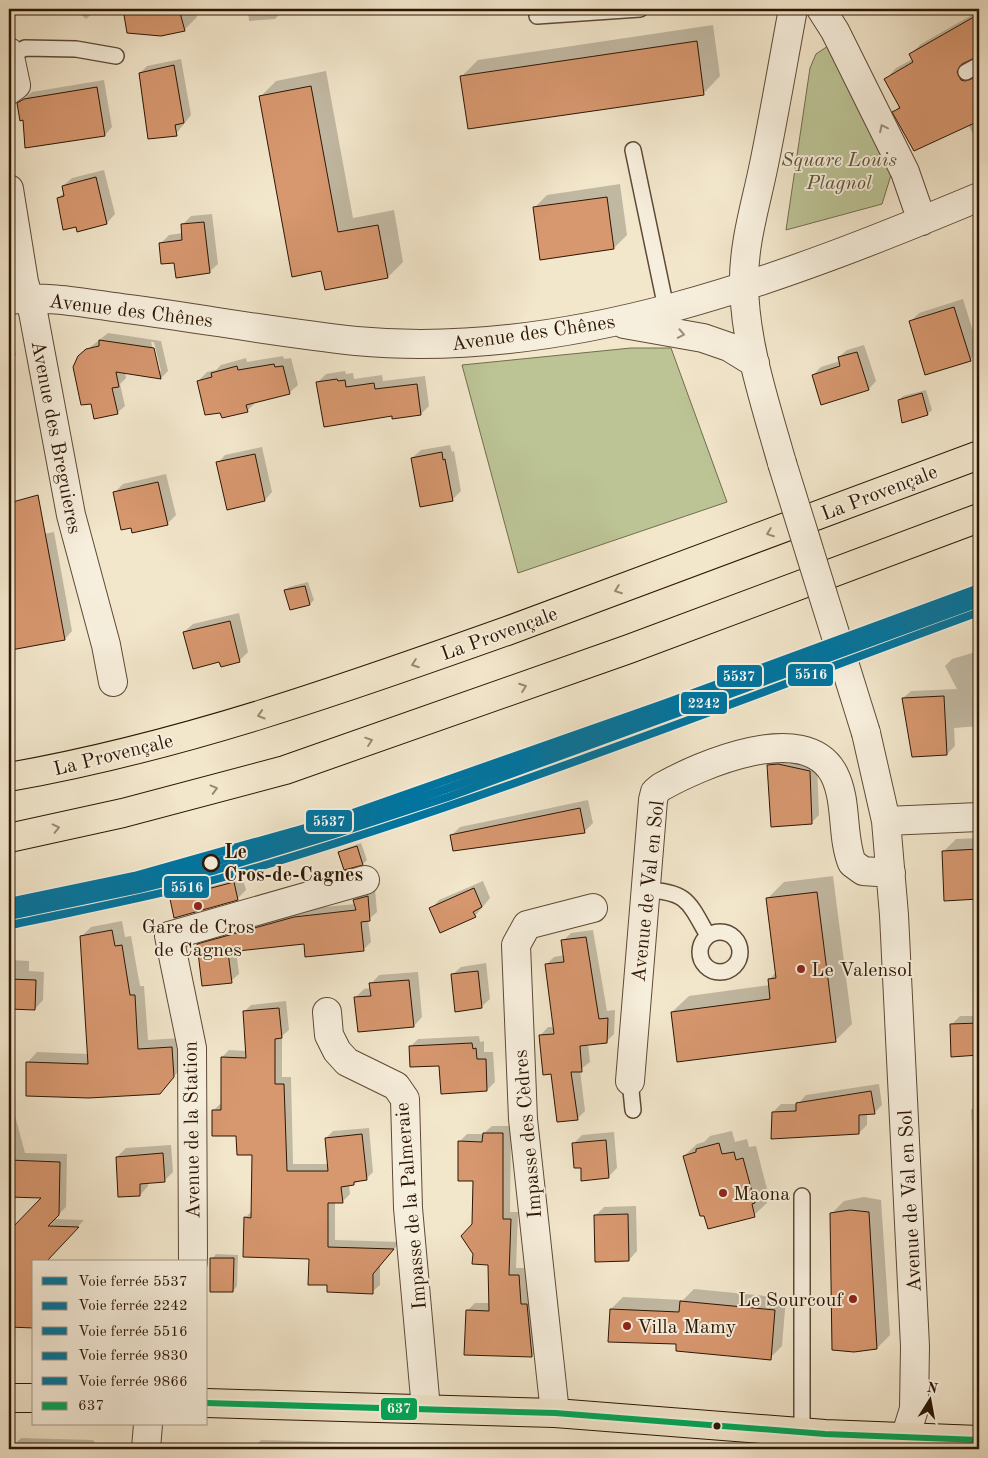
<svg xmlns="http://www.w3.org/2000/svg" width="988" height="1458" viewBox="0 0 988 1458" font-family="'Old Standard TT',serif">
<style>
.green{fill:#bcc496;stroke:#746d4d}
.shadow{fill:#0003;fill-rule:evenodd}
.building{fill:#d7976f;stroke:#2c1604}
.lines{fill:none;stroke-linecap:round;stroke-linejoin:round}
.lane-casing{stroke:#5e4a36;stroke-width:18}
.street-casing{stroke:#5e4a36;stroke-width:30}
.primary-casing{stroke:#2c1604;stroke-width:30}
.highway-casing{stroke:#2c1604;stroke-width:30}
.lane{stroke:#f7efdd;stroke-width:15}
.street{stroke:#f7efdd;stroke-width:28}
.primary{stroke:#f2e6cb;stroke-width:28}
.highway{stroke:#f2e6cb;stroke-width:28}
.street-bridge-casing{stroke:#5e4a36;stroke-width:30;stroke-linecap:butt}
.street-bridge{stroke:#f7efdd;stroke-width:28}
.bus-1-casing{stroke:#f7efdd;stroke-width:10}
.bus-1{stroke:#00a757;stroke-width:6}
.rail-1-casing{stroke:#f7efdd;stroke-width:11}
.rail-2-casing{stroke:#f7efdd;stroke-width:11}
.rail-3-casing{stroke:#f7efdd;stroke-width:11}
.rail-4-casing{stroke:#f7efdd;stroke-width:11}
.rail-5-casing{stroke:#f7efdd;stroke-width:11}
.rail-1{stroke:#0075a1;stroke-width:8}
.rail-2{stroke:#0075a1;stroke-width:8}
.rail-3{stroke:#0075a1;stroke-width:8}
.rail-4{stroke:#0075a1;stroke-width:8}
.rail-5{stroke:#0075a1;stroke-width:8}
.oneway{stroke:#9c8d7b}
.oneway2{stroke:#998871}
.stop-dot{fill:#f7efdd;stroke:#2c1604;stroke-width:2.5}
.poi-dot{fill:#8f2418;stroke:#f7efdd;stroke-width:2}
.bus-dot{fill:#2c1604;stroke:#f7efdd;stroke-width:2}
.labels{text-anchor:middle;stroke-width:4;stroke-linejoin:round;paint-order:stroke}
.park-label{font-size:20px;font-style:italic;fill:#5e5337;stroke:#f7efdd}
.street-label{font-size:20px;fill:#2c1604;stroke:#f7efdd}
.stop-label{font-size:20px;font-weight:bold;fill:#2c1604;stroke:#f7efdd;text-anchor:start}
.poi-label{font-size:20px;fill:#2c1604;stroke:#f7efdd;text-anchor:start}
.line-badge{stroke:#f7efdd;stroke-width:2}
.badge-label{font-size:14px;text-anchor:middle;font-weight:bold;fill:#fff}
</style>
<rect width="100%" height="100%" fill="#f2e6cb"/>
<filter id="stains"><feTurbulence type="fractalNoise" baseFrequency=".004" numOctaves="4"/><feColorMatrix values="0 0 0 0 .2 0 0 0 0 .09 0 0 0 0 .02 0 0 0 .5 -.17"/></filter>
<radialGradient id="worn" r=".72"><stop offset=".6" stop-color="#630" stop-opacity="0"/><stop offset="1" stop-color="#630" stop-opacity=".3"/></radialGradient>
<!-- green -->
<path class="green" d="M828 46 891 175 882 204 786 230 810 68 816 54Z
M631 348H671L727 502 518 573 462 365Z"/>
<!-- shadow -->
<path class="shadow" d="M74 9H97L86 19Z
M124 9H195L197 17 184 30 128 32Z
M248 9H283L284 10 275 19 249 21Z
M979 11V55L966 60 971 69 979 70V138L976 140 968 124 894 112 900 105 886 79 896 68 913 59 911 54 921 44Z
M713 25 720 76 704 93 462 76 478 60Z
M181 59 191 115 176 134 140 73 147 66Z
M326 71 353 218 394 210 403 262 388 277 322 270 260 97 276 81Z
M104 80 112 127 105 135 24 119 18 104 32 92Z
M104 170 115 214 107 223 78 230 58 198 65 192 63 186 72 178Z
M620 184 627 235 614 248 534 208 547 195Z
M212 214 218 264 209 272 175 261 160 244 169 235 183 233 182 225 191 216Z
M963 299 979 351 970 360 911 321 919 313Z
M9 328 16 355 9 363Z
M108 333 161 341 168 371 161 378 125 372 126 378 120 384 125 406 117 413 88 349ZM151 342H154L161 371H158Z
M864 345 876 381 869 389 813 375 821 367 840 361 839 357 847 350Z
M283 356 284 359 291 358 298 385 289 393 256 402 247 411 198 381 207 372 216 370 221 365 246 358 247 362Z
M345 371 346 374 353 373 354 379 382 375 383 381 425 376 429 406 421 414 318 382 326 374Z
M926 390 932 410 928 414 899 400 903 396Z
M450 445 452 452 454 451 461 491 452 500 412 458 421 450Z
M262 447 272 492 265 500 218 463 225 455Z
M166 474 176 515 167 524 114 493 123 484Z
M54 532 72 631 65 639 9 634V541Z
M308 582 314 600 310 604 291 609 285 590 289 587Z
M239 613 248 652 239 661H220L184 632 193 624Z
M979 651V726L954 728 955 746 947 754 903 698 911 691 957 689 945 666 952 659Z
M775 759 817 764 819 815 812 822 768 766Z
M588 800 593 823 584 832 451 836 460 827Z
M979 838V898L945 899 944 851 956 839Z
M361 843 367 860 363 864 345 868 340 853 344 849Z
M242 875 246 890 237 899 171 900 180 891Z
M833 876 852 1024 835 1041 672 1012 689 996 770 985 769 980 776 972 767 899 784 882Z
M483 881 490 898 475 916 431 909 439 900Z
M375 889 377 912 368 920 371 942 363 950 305 943 236 950 239 974 231 981 199 945 206 937 303 909 356 904 355 900 362 892Z
M122 921 125 937 131 936 140 986H144L148 1040 181 1038 183 1066 169 1082 27 1095 28 1062 37 1052 88 1054 81 937 91 927Z
M593 930 607 1011 615 1010 614 1034 606 1042 588 1044 590 1062 580 1070 585 1111 577 1119 552 1073 540 1036 548 1027H555L546 965 554 957 565 955 563 941 571 933Z
M9 960 29 961V971L44 972 43 1000 35 1009 9 1007Z
M486 963 490 999 481 1007 452 975 461 967Z
M418 972 422 1017 414 1026 356 997 364 989 371 988V984L379 975Z
M286 1001 289 1030 282 1036V1077H291L293 1164H328L326 1138 333 1131 369 1128 373 1172 366 1179 349 1185 350 1194 343 1201H335V1240L400 1242 380 1266V1285L372 1292 329 1283 310 1257 245 1218 252 1211 253 1153 214 1110 221 1103 222 1057 229 1050 247 1051 244 1012 251 1005Z
M960 1016H979V1054L952 1055 951 1025Z
M479 1036 480 1042 484 1041V1052H493L495 1082 487 1090 410 1047 418 1039Z
M879 1084 882 1105 874 1113H867V1125L859 1133 773 1112 781 1104H798L806 1095Z
M979 1102V1143L973 1144 971 1110Z
M14 1112 25 1153 67 1154 66 1207 54 1219 84 1220 45 1262H34V1327L9 1326V1232L44 1197 9 1196V1113Z
M492 1126H511L510 1212H518L516 1268H527L528 1297H534L540 1348 532 1356 466 1354 467 1311 475 1303H490V1264L473 1225 475 1180 459 1142 467 1134H483Z
M732 1131 735 1142 747 1139 749 1147 756 1146 767 1189 765 1191 767 1203 754 1215 705 1214 684 1156 697 1144 704 1142 710 1136Z
M614 1132 617 1168 608 1177 582 1167 573 1144 582 1135Z
M171 1145 173 1172 164 1181 148 1182V1186L140 1195 117 1157 126 1148Z
M864 1197 881 1200 890 1335 877 1348 831 1214 844 1201Z
M636 1206 637 1251 629 1260 595 1216 604 1207Z
M216 1254 238 1255 237 1286 233 1291 212 1259Z
M694 1289 786 1298 782 1346 770 1358 678 1342 611 1309 623 1297 683 1300Z
M21 1438 93 1440 99 1449H9Z
M261 1440 600 1449H252Z"/>
<!-- building -->
<path class="building" d="M123 9H179L185 31 161 36 127 33Z
M979 14V56L962 64 957 72 961 80 965 81 979 76V121L914 151 892 112 900 108 884 79 913 62 909 54Z
M697 41 704 95 468 129 460 76Z
M174 65 184 123 175 125 177 136 148 139 139 73Z
M311 86 338 232 378 225 388 278 325 290 321 271 292 277 259 96Z
M97 87 105 136 25 148 23 120 20 121 17 103 24 99Z
M96 177 107 224 77 232 76 227 63 230 57 198 64 196 62 186Z
M607 197 614 249 540 260 533 207Z
M204 222 210 273 176 278 174 263 161 264 159 243 182 240 181 224Z
M954 307 971 361 925 375 909 321Z
M99 340 154 348 161 379 116 372 119 387 112 388 118 414 94 419 91 404 81 405 73 367 78 356 86 349 99 346Z
M857 352 869 390 821 405 812 375 840 366 838 357Z
M274 364 275 367 283 366 290 394 246 405 248 412 222 418 220 413 205 415 197 381 212 377 211 373 237 366 238 370Z
M337 379 338 381 345 380 346 387 374 383 375 389 417 384 421 415 392 419V416L324 427 316 382Z
M922 393 928 415 902 423 898 400Z
M442 452 443 460 445 459 453 501 420 507 411 458Z
M255 454 265 501 227 510 216 462Z
M158 482 168 525 132 533 131 528 121 530 113 492Z
M38 495 65 640 11 650 9 637V503Z
M305 586 310 605 290 610 284 590Z
M230 621 240 662 221 667 219 662 193 669 183 632Z
M944 696 947 755 912 757 902 698Z
M778 764 810 771 812 824 771 827 767 765Z
M580 808 585 833 453 851 450 835Z
M357 846 363 865 344 870 338 852Z
M979 849V899L944 901 942 851Z
M234 882 238 900 174 918 170 899Z
M474 888 482 907 473 912 476 917 440 933 429 908Z
M817 892 836 1042 677 1062 671 1012 770 999 768 979 776 978 766 898Z
M368 896 370 921 361 922 364 951 305 957 304 944 228 952 232 983 202 986 197 944 294 917 356 910 353 900Z
M112 930 115 946 122 945 130 995H135L138 1049 172 1047 174 1077 160 1094 89 1098 26 1096V1062L88 1064 80 936Z
M586 937 599 1019 608 1018 607 1043 580 1046 582 1072H571L578 1120 557 1122 551 1074 543 1075 539 1035 554 1034 545 964 564 962 561 940Z
M478 971 482 1008 455 1012 451 974Z
M9 979 36 980 35 1010 9 1009Z
M409 980 414 1027 358 1032 354 997 371 996 369 983Z
M279 1008 282 1038 275 1039V1084H284L287 1171H328L325 1138 362 1134 367 1180 354 1182V1185L341 1187 343 1203H328V1247L394 1249 373 1274V1294L327 1292V1285H308L309 1259 243 1257 244 1217 251 1218 252 1155H237L236 1136H212V1110H221V1057L246 1058 243 1011Z
M979 1023V1055L951 1057 950 1024Z
M472 1043 473 1049 476 1048 477 1059H486L487 1091 441 1094 439 1066 410 1067 409 1046Z
M871 1091 875 1114 859 1115V1134L771 1139 772 1112 796 1111V1103Z
M483 1133H503V1219H511L509 1275H519L521 1304H527L532 1357 464 1355 466 1310 489 1311 488 1265 472 1264 473 1254 461 1236 472 1224 473 1181H458V1141L482 1142Z
M606 1140 609 1178 581 1181V1168H574L572 1143Z
M719 1143 722 1154 734 1152 736 1160 743 1158 755 1203 752 1204 755 1217 708 1229 704 1216H700L683 1156 696 1152V1149Z
M163 1153 165 1182 140 1184V1196L118 1197 116 1157Z
M9 1160 60 1162 59 1215 48 1226 79 1227 46 1262H34V1328L9 1327V1231L41 1198 9 1197Z
M850 1210 869 1212 877 1349 854 1352 832 1350 830 1213Z
M628 1214 629 1261 595 1262 594 1215Z
M210 1258H234L233 1292H210Z
M680 1301 775 1310 771 1360 676 1351V1344L608 1342 610 1309 679 1312Z"/>
<g class="lines">
<!-- lane casing -->
<g class="lane-casing">
<path id="lane" d="M537 16 640 9
M10 56 25 48 76 49 116 56
M966 72 979 65
M633 150 666 308
M645 890C687 891 689 902 708 936
M700 952a20 20 0 1 1 40 0a20 20 0 1 1-40 0Z
M630 1081 633 1110
M802 1432V1196"/>
</g>
<!-- street casing -->
<g class="street-casing">
<path id="street" d="M821 9 835 31 905 172 922 221
M9 52 16 85 9 90
M9 189 24 282 33 312 71 515 106 645 113 682
M9 300C48 295 89 304 128 309 204 319 280 333 356 341 570 361 785 278 979 197
M624 324 703 338 729 347 755 363
M782 463C766 406 745 345 744 285 743 246 755 207 763 169 774 116 783 62 793 9
M866 733 886 821 894 915 915 1346 914 1409 905 1438
M886 821 979 817
M327 1012 329 1035 337 1051 347 1062 396 1086 405 1099 408 1208 426 1409
M630 1081 653 800 655 792 661 787C700 765 805 719 834 774 848 802 841 835 852 863L863 871 891 873
M193 1262 192 1048 169 936 365 880
M555 1413 523 1119 516 945 527 925 593 908
M146 1449 148 1424"/>
</g>
<!-- primary casing -->
<g class="primary-casing">
<path id="primary" d="M9 1398H34
M206 1403 555 1413 825 1434 979 1440"/>
</g>
<!-- highway casing -->
<g class="highway-casing">
<path id="highway" d="M9 777C180 747 344 689 507 631 665 573 822 514 979 455
M9 838 123 813 285 770 629 649 979 518"/>
</g>
<!-- lane -->
<use href="#lane" class="lane"/>
<!-- street -->
<use href="#street" class="street"/>
<!-- primary -->
<use href="#primary" class="primary"/>
<!-- highway -->
<use href="#highway" class="highway"/>
<!-- street-bridge casing -->
<g class="street-bridge-casing">
<path id="street-bridge" d="M782 463 866 733"/>
</g>
<!-- street-bridge -->
<use href="#street-bridge" class="street-bridge"/>
<!-- bus-1 casing -->
<g class="bus-1-casing">
<path id="bus-1" d="M206 1403 555 1413 825 1434 979 1440"/>
</g>
<!-- bus-1 -->
<use href="#bus-1" class="bus-1"/>
<!-- rail-1 casing -->
<g class="rail-1-casing">
<path id="rail-1" d="M9 902 134 876 330 821 663 704 979 588"/>
</g>
<!-- rail-2 casing -->
<g class="rail-2-casing">
<path id="rail-2" d="M9 916 139 889 216 870 332 835 448 797 979 603"/>
</g>
<!-- rail-3 casing -->
<g class="rail-3-casing">
<path id="rail-3" d="M11 925C81 910 152 897 221 878 478 804 728 704 979 612"/>
</g>
<!-- rail-4 casing -->
<g class="rail-4-casing">
<path id="rail-4" d="M11 911 136 884 333 829 666 712 979 597"/>
</g>
<!-- rail-5 casing -->
<g class="rail-5-casing">
<path id="rail-5" d="M9 907 137 880 214 862 329 827 445 789 976 595"/>
</g>
<!-- rail-1 -->
<use href="#rail-1" class="rail-1"/>
<!-- rail-2 -->
<use href="#rail-2" class="rail-2"/>
<!-- rail-3 -->
<use href="#rail-3" class="rail-3"/>
<!-- rail-4 -->
<use href="#rail-4" class="rail-4"/>
<!-- rail-5 -->
<use href="#rail-5" class="rail-5"/>
</g>
<!-- one-way arrows -->
<defs><path id="oneway-chevron" d="M-2-3.5L2.5 0L-2 3.5" fill="none" stroke-width="1.6" stroke-linecap="round" stroke-linejoin="round" transform="scale(1.25)"/></defs>
<g class="oneway">
<use href="#oneway-chevron" transform="translate(883 128) rotate(-116)"/>
<use href="#oneway-chevron" transform="translate(681 334) rotate(11)"/>
</g>
<g class="oneway2">
<use href="#oneway-chevron" transform="translate(770 533) rotate(159)"/>
<use href="#oneway-chevron" transform="translate(618 590) rotate(159)"/>
<use href="#oneway-chevron" transform="translate(415 664) rotate(160)"/>
<use href="#oneway-chevron" transform="translate(523 687) rotate(-20)"/>
<use href="#oneway-chevron" transform="translate(261 715) rotate(163)"/>
<use href="#oneway-chevron" transform="translate(369 741) rotate(-19)"/>
<use href="#oneway-chevron" transform="translate(214 789) rotate(-15)"/>
<use href="#oneway-chevron" transform="translate(56 828) rotate(-13)"/>
</g>
<!-- markers -->
<circle class="stop-dot" cx="211" cy="863" r="8"/>
<g class="poi-dot">
<circle cx="198" cy="906" r="5"/>
<circle cx="801" cy="969" r="5"/>
<circle cx="723" cy="1193" r="5"/>
<circle cx="853" cy="1299" r="5"/>
<circle cx="627" cy="1326" r="5"/>
</g>
<circle class="bus-dot" cx="717" cy="1426" r="4.5"/>
<g class="labels">
<!-- park labels -->
<g class="park-label">
<text x="839" y="166">Square Louis<tspan x="839" dy="23">Plagnol</tspan></text>
</g>
<!-- street labels -->
<g class="street-label">
<text transform="translate(131 310) rotate(7)" y="7">Avenue des Chênes</text>
<text transform="translate(533 332) rotate(-8)" y="7">Avenue des Chênes</text>
<text transform="translate(57 437) rotate(79)" y="7">Avenue des Breguieres</text>
<text transform="translate(879 492) rotate(-21)" y="7">La Provençale</text>
<text transform="translate(499 633) rotate(-20)" y="7">La Provençale</text>
<text transform="translate(113 754) rotate(-14)" y="7">La Provençale</text>
<text transform="translate(647 891) rotate(-84)" y="7">Avenue de Val en Sol</text>
<text transform="translate(191 1130) rotate(-91)" y="7">Avenue de la Station</text>
<text transform="translate(527 1134) rotate(-95)" y="7">Impasse des Cèdres</text>
<text transform="translate(909 1201) rotate(-93)" y="7">Avenue de Val en Sol</text>
<text transform="translate(410 1206) rotate(-95)" y="7">Impasse de la Palmeraie</text>
</g>
<!-- stop labels -->
<g class="stop-label">
<text x="224" y="858">Le<tspan x="224" dy="23">Cros-de-Cagnes</tspan></text>
</g>
<!-- poi labels -->
<g class="poi-label">
<text x="198" y="933" text-anchor="middle">Gare de Cros<tspan x="198" dy="23">de Cagnes</tspan></text>
<text x="811" y="976">Le Valensol</text>
<text x="733" y="1200">Maona</text>
<text x="843" y="1306" text-anchor="end">Le Sourcouf</text>
<text x="637" y="1333">Villa Mamy</text>
</g>
</g>
<g class="line-badge">
<rect x="787" y="663" width="47" height="24" rx="5" fill="#0075a1"/>
<rect x="716" y="664" width="47" height="24" rx="5" fill="#0075a1"/>
<rect x="680" y="691" width="48" height="24" rx="5" fill="#0075a1"/>
<rect x="305" y="809" width="48" height="24" rx="5" fill="#0075a1"/>
<rect x="163" y="875" width="47" height="24" rx="5" fill="#0075a1"/>
<rect x="380" y="1397" width="38" height="24" rx="5" fill="#00a757"/>
</g>
<g class="badge-label">
<text x="811" y="679">5516</text>
<text x="739" y="681">5537</text>
<text x="704" y="708">2242</text>
<text x="329" y="826">5537</text>
<text x="187" y="892">5516</text>
<text x="399" y="1413">637</text>
</g>
<!-- margin -->
<rect width="988" height="1458" fill="none" stroke="#f2e6cb" stroke-width="30"/>
<rect x="10" y="10" width="968" height="1438" fill="none" stroke="#2c1604" stroke-width="2.5"/>
<rect x="15" y="15" width="958" height="1428" fill="none" stroke="#2c1604"/>
<!-- legend -->
<rect x="32" y="1260" width="175" height="165" fill="#f7efdd" stroke="#a69886"/>
<rect x="42" y="1277" width="25" height="8" fill="#0075a1" stroke="#a69886"/>
<text x="78" y="1286" font-size="15" fill="#2c1604">Voie ferrée 5537</text>
<rect x="42" y="1302" width="25" height="8" fill="#0075a1" stroke="#a69886"/>
<text x="78" y="1310" font-size="15" fill="#2c1604">Voie ferrée 2242</text>
<rect x="42" y="1327" width="25" height="8" fill="#0075a1" stroke="#a69886"/>
<text x="78" y="1336" font-size="15" fill="#2c1604">Voie ferrée 5516</text>
<rect x="42" y="1352" width="25" height="8" fill="#0075a1" stroke="#a69886"/>
<text x="78" y="1360" font-size="15" fill="#2c1604">Voie ferrée 9830</text>
<rect x="42" y="1377" width="25" height="8" fill="#0075a1" stroke="#a69886"/>
<text x="78" y="1386" font-size="15" fill="#2c1604">Voie ferrée 9866</text>
<rect x="42" y="1402" width="25" height="8" fill="#00a757" stroke="#a69886"/>
<text x="78" y="1410" font-size="15" fill="#2c1604">637</text>
<!-- north arrow -->
<g transform="translate(930 1400) rotate(11)" stroke="#f7efdd" stroke-width="4" paint-order="stroke">
<path d="M0-4L9 19L0 12L-9 19Z" fill="#2c1604"/>
<text y="-8" font-size="14" font-weight="bold" text-anchor="middle" fill="#2c1604">N</text>
</g>
<rect width="100%" height="100%" filter="url(#stains)"/>
<rect width="100%" height="100%" fill="url(#worn)"/>
</svg>
